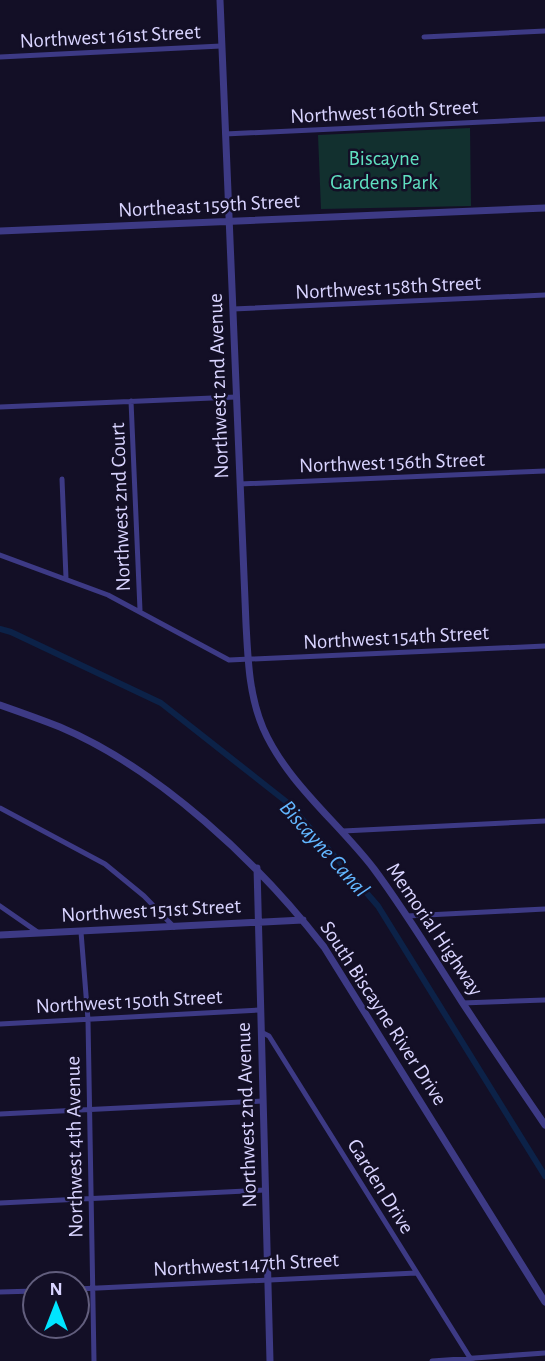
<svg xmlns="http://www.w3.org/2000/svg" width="545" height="1361" viewBox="0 0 545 1361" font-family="'Alegreya Sans',sans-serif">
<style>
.green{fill:#12302f}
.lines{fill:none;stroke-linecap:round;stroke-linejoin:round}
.canal{stroke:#0c2248;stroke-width:6}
.minor{stroke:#3d3a85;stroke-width:5}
.tertiary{stroke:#3d3a85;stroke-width:7}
.labels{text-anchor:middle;stroke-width:5;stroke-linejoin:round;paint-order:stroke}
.street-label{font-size:21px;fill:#d9d4ff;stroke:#130f26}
.park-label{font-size:21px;fill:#5fe0c0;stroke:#130f26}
.water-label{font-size:23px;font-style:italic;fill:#62b6ff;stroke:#130f26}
</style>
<rect width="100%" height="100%" fill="#130f26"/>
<!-- green -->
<path class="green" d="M470 128 471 206 321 209 318 135Z"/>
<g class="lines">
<!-- canal -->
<path class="canal" d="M0 629 11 632 161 703 288 803 378 906 545 1176"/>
<!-- minor -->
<path class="minor" d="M424 37 545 31
M0 57 221 46
M225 134 545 119
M233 309 545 295
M131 401 140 610
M0 407 236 397
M62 479 66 578
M240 484 545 471
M0 555 108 595 229 660 545 646
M0 808 105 864 144 896 174 927
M343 831 545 821
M0 906 39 933
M407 916 545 909
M81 932 88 1020 94 1361
M462 1003 545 1000
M0 1024 260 1010
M261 1032 269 1036 472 1361
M0 1114 263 1101
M0 1203 266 1190
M77 1289 416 1273
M0 1292 35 1291
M432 1361 545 1353"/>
<!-- tertiary -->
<path class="tertiary" d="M220 0 246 624C248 660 249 695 263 728 287 783 338 822 374 869 406 912 433 957 462 1002 489 1043 517 1084 545 1125
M0 231 545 208
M0 705C20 712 40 719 60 727 159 769 259 863 324 947L545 1302
M257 868 270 1361
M0 935 303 920"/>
</g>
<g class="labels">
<!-- street labels -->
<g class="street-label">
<text transform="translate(110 36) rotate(-3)" y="7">Northwest 161st Street</text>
<text transform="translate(384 111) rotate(-3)" y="7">Northwest 160th Street</text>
<text transform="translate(209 205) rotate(-3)" y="7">Northeast 159th Street</text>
<text transform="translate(388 287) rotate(-3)" y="7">Northwest 158th Street</text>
<text transform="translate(218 386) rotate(-92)" y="7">Northwest 2nd Avenue</text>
<text transform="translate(392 462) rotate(-2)" y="7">Northwest 156th Street</text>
<text transform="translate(120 507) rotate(-92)" y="7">Northwest 2nd Court</text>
<text transform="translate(396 637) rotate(-3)" y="7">Northwest 154th Street</text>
<text transform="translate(151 910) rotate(-3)" y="7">Northwest 151st Street</text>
<text transform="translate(435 929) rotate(56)" y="7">Memorial Highway</text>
<text transform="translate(129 1001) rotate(-3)" y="7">Northwest 150th Street</text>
<text transform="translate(384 1013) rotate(57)" y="7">South Biscayne River Drive</text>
<text transform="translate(246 1115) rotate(-92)" y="7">Northwest 2nd Avenue</text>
<text transform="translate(74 1147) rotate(-91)" y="7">Northwest 4th Avenue</text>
<text transform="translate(381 1186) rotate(58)" y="7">Garden Drive</text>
<text transform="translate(246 1264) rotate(-3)" y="7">Northwest 147th Street</text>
</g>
<!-- park labels -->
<g class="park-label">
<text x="384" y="165">Biscayne<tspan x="384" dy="24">Gardens Park</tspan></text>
</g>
<!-- water labels -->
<g class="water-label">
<text transform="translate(325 848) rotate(48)" y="8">Biscayne Canal</text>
</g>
</g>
<!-- north arrow -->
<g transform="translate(56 1305)"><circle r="33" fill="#130f26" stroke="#625e7d" stroke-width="2"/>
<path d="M0-5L12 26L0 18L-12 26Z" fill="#00e5ff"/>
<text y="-10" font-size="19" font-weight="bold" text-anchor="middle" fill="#d9d4ff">N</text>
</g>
</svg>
